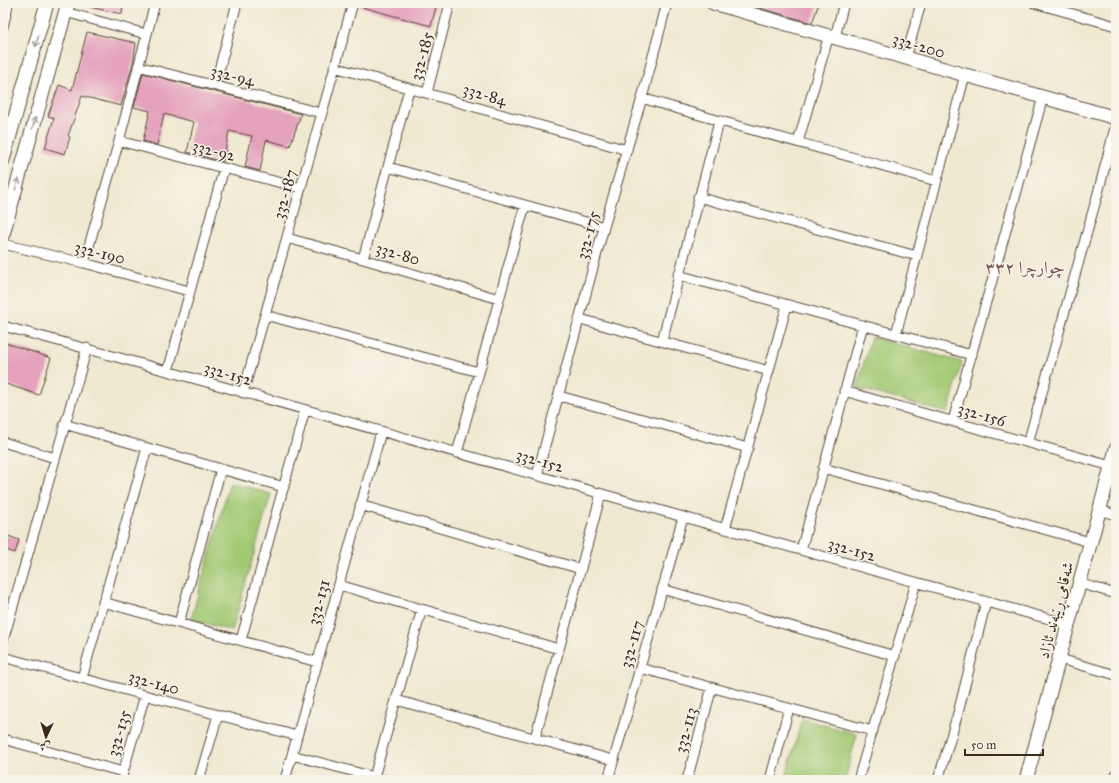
<svg xmlns="http://www.w3.org/2000/svg" width="1119" height="783" viewBox="0 0 1119 783" font-family="'IM FELL Great Primer',Amiri,serif">
<style>
.green{fill:#a2c973;stroke:#6e7a48}
.building{fill:#e5a2bd}
.lines{fill:none;stroke-linecap:round;stroke-linejoin:round}
.street-casing{stroke:#564739;stroke-width:11}
.secondary-casing{stroke:#564739;stroke-width:15}
.street{stroke:#fff;stroke-width:9}
.secondary{stroke:#fff;stroke-width:13}
.oneway{stroke:#a79f9a}
.labels{text-anchor:middle;stroke-width:3;stroke-linejoin:round;paint-order:stroke}
.street-label{font-size:16px;fill:#3b2a1e;stroke:#f7f3e8}
.neighbourhood-label{font-size:17px;fill:#765456;stroke:#f7f3e8}
</style>
<rect width="100%" height="100%" fill="#f7f3e8"/>
<filter id="ink" filterUnits="userSpaceOnUse"><feTurbulence type="fractalNoise" baseFrequency=".025" numOctaves="2"/><feDisplacementMap in="SourceGraphic" scale="8" xChannelSelector="R" yChannelSelector="G"/><feConvolveMatrix kernelMatrix="1 2 1 2 8 2 1 2 1" color-interpolation-filters="sRGB"/></filter>
<filter id="wash" filterUnits="userSpaceOnUse"><feTurbulence type="fractalNoise" baseFrequency=".012" numOctaves="4" result="noise"/><feDisplacementMap in="SourceGraphic" scale="16" xChannelSelector="R" yChannelSelector="G"/><feGaussianBlur stdDeviation="0.9" result="paint"/><feColorMatrix in="noise" values="0 0 0 0 0 0 0 0 0 0 0 0 0 0 0 0 0 1.4 0 .05"/><feComposite in="paint" operator="in"/></filter>
<g filter="url(#wash)">
<rect width="100%" height="100%" fill="#f0e9d2"/>
<!-- green -->
<path class="green" d="M871 337 962 362 948 413 857 388Z
M230 482 271 494 232 631 191 619Z
M802 719 857 734 845 780H785Z"/>
<g id="blocks">
<!-- building -->
<path class="building" d="M90 3H123L122 14 89 7Z
M359 3H437L431 26 358 6Z
M742 3H819L812 23Z
M87 32 136 43 133 63 121 106 82 96 68 136 70 137 65 154 45 148 54 118 48 116 59 85 72 90Z
M143 73 301 114 290 146 266 140 260 171 245 167 252 136 229 131 223 162 187 152 194 122 164 114 157 145 143 141 150 111 134 107Z
M3 342 51 358 39 395 3 383Z
M3 534 19 540 15 553 3 549Z"/>
</g>
</g>
<g filter="url(#ink)">
<use href="#blocks" fill-opacity="0" stroke="#564739" stroke-width="1"/>
<g class="lines">
<!-- street casing -->
<g class="street-casing">
<path id="street" d="M1034 3 1116 26
M65 12 146 34
M3 27 7 10 8 3
M835 37 844 3
M906 58 921 3
M138 66 321 113
M334 67 627 150
M215 85 237 3
M427 93 450 3
M642 98C739 128 838 152 936 181
M119 141 301 188
M798 142 829 35
M388 167 604 227
M698 197 917 256
M287 238 363 259 499 299
M3 244 84 263 189 291
M363 259 409 89
M84 263 119 141 155 3
M678 275 972 355
M265 315 479 372
M580 319 769 371
M3 326C359 422 712 528 1068 624
M896 334 965 75
M662 341 719 122
M168 371 224 168
M844 391 1111 466
M243 393 353 3
M559 396 748 448
M953 421 1043 97
M64 424 284 487
M3 442 55 458
M1028 443 1098 193 1116 124
M457 453 525 205
M823 468 1090 542
M537 475 604 227 642 98 667 3
M360 505 581 569
M1100 510 1116 515
M725 529 787 305
M801 550 863 325
M1079 583 1116 594
M339 585 559 649
M662 589 895 656
M103 602 317 662
M179 623 221 469
M241 640 305 410
M3 641 87 348
M3 657 297 736
M1060 659 1116 675
M640 668 873 731
M82 678 147 448
M396 700 613 760
M535 738 601 494
M3 739 123 772
M292 755 385 780
M374 777 422 609
M121 780 145 695
M199 780 218 715
M285 780 381 432
M608 780 683 517
M687 780 712 687
M770 780 789 708
M858 780 916 583
M938 780 958 713 986 602
M1115 780 1116 775"/>
</g>
<!-- secondary casing -->
<g class="secondary-casing">
<path id="secondary" d="M713 3 1116 118
M3 160 47 3
M3 234 68 3
M1026 780 1116 449"/>
</g>
<!-- street -->
<use href="#street" class="street"/>
<!-- secondary -->
<use href="#secondary" class="secondary"/>
</g>
<!-- one-way arrows -->
<defs><path id="oneway-shaft" d="M-6 0H5M1.5-3L5.5 0L1.5 3" fill="none" stroke-width="1.6" stroke-linecap="round" stroke-linejoin="round"/></defs>
<g class="oneway">
<use href="#oneway-shaft" transform="translate(37 41) rotate(106)"/>
<use href="#oneway-shaft" transform="translate(34 123) rotate(-74)"/>
<use href="#oneway-shaft" transform="translate(17 184) rotate(-74)"/>
</g>
</g>
<g class="labels">
<!-- street labels -->
<g class="street-label">
<text transform="translate(919 45) rotate(16)" y="6">332-200</text>
<text transform="translate(421 56) rotate(-75)" y="6">332-185</text>
<text transform="translate(233 75) rotate(14)" y="6">332-94</text>
<text transform="translate(485 94) rotate(16)" y="6">332-84</text>
<text transform="translate(214 150) rotate(14)" y="6">332-92</text>
<text transform="translate(284 194) rotate(-75)" y="6">332-187</text>
<text transform="translate(587 235) rotate(-75)" y="6">332-175</text>
<text transform="translate(100 252) rotate(14)" y="6">332-190</text>
<text transform="translate(398 253) rotate(16)" y="6">332-80</text>
<text transform="translate(228 373) rotate(16)" y="6">332-152</text>
<text transform="translate(982 414) rotate(16)" y="6">332-156</text>
<text transform="translate(540 460) rotate(16)" y="6">332-152</text>
<text transform="translate(852 549) rotate(16)" y="6">332-152</text>
<text transform="translate(318 602) rotate(-75)" y="6">332-131</text>
<text transform="translate(1055 610) rotate(-75)" y="6">شەقامی ڕێبەند ئازاد</text>
<text transform="translate(631 644) rotate(-74)" y="6">332-117</text>
<text transform="translate(154 682) rotate(15)" y="6">332-140</text>
<text transform="translate(685 730) rotate(-75)" y="6">332-113</text>
<text transform="translate(118 733) rotate(-74)" y="6">332-135</text>
</g>
<!-- neighbourhood labels -->
<g class="neighbourhood-label">
<text x="1025" y="273">چوارچرا ٣٣٢</text>
</g>
</g>
<!-- margin -->
<rect width="1119" height="783" fill="none" stroke="#f7f3e8" stroke-width="16"/>
<!-- north arrow -->
<g transform="translate(46 737) rotate(184)" stroke="#f7f3e8" stroke-width="3" paint-order="stroke">
<path d="M0-3L7 15L0 10L-7 15Z" fill="#3b2a1e"/>
<text y="-6" font-size="11" font-weight="bold" text-anchor="middle" fill="#3b2a1e">ش</text>
</g>
<!-- scale -->
<path d="M965 749v6h78v-6" fill="none" stroke="#3b2a1e" stroke-width="2"/>
<text x="971" y="749" font-size="12" fill="#3b2a1e" stroke="#f7f3e8" stroke-width="3" paint-order="stroke">50 m</text>
</svg>
